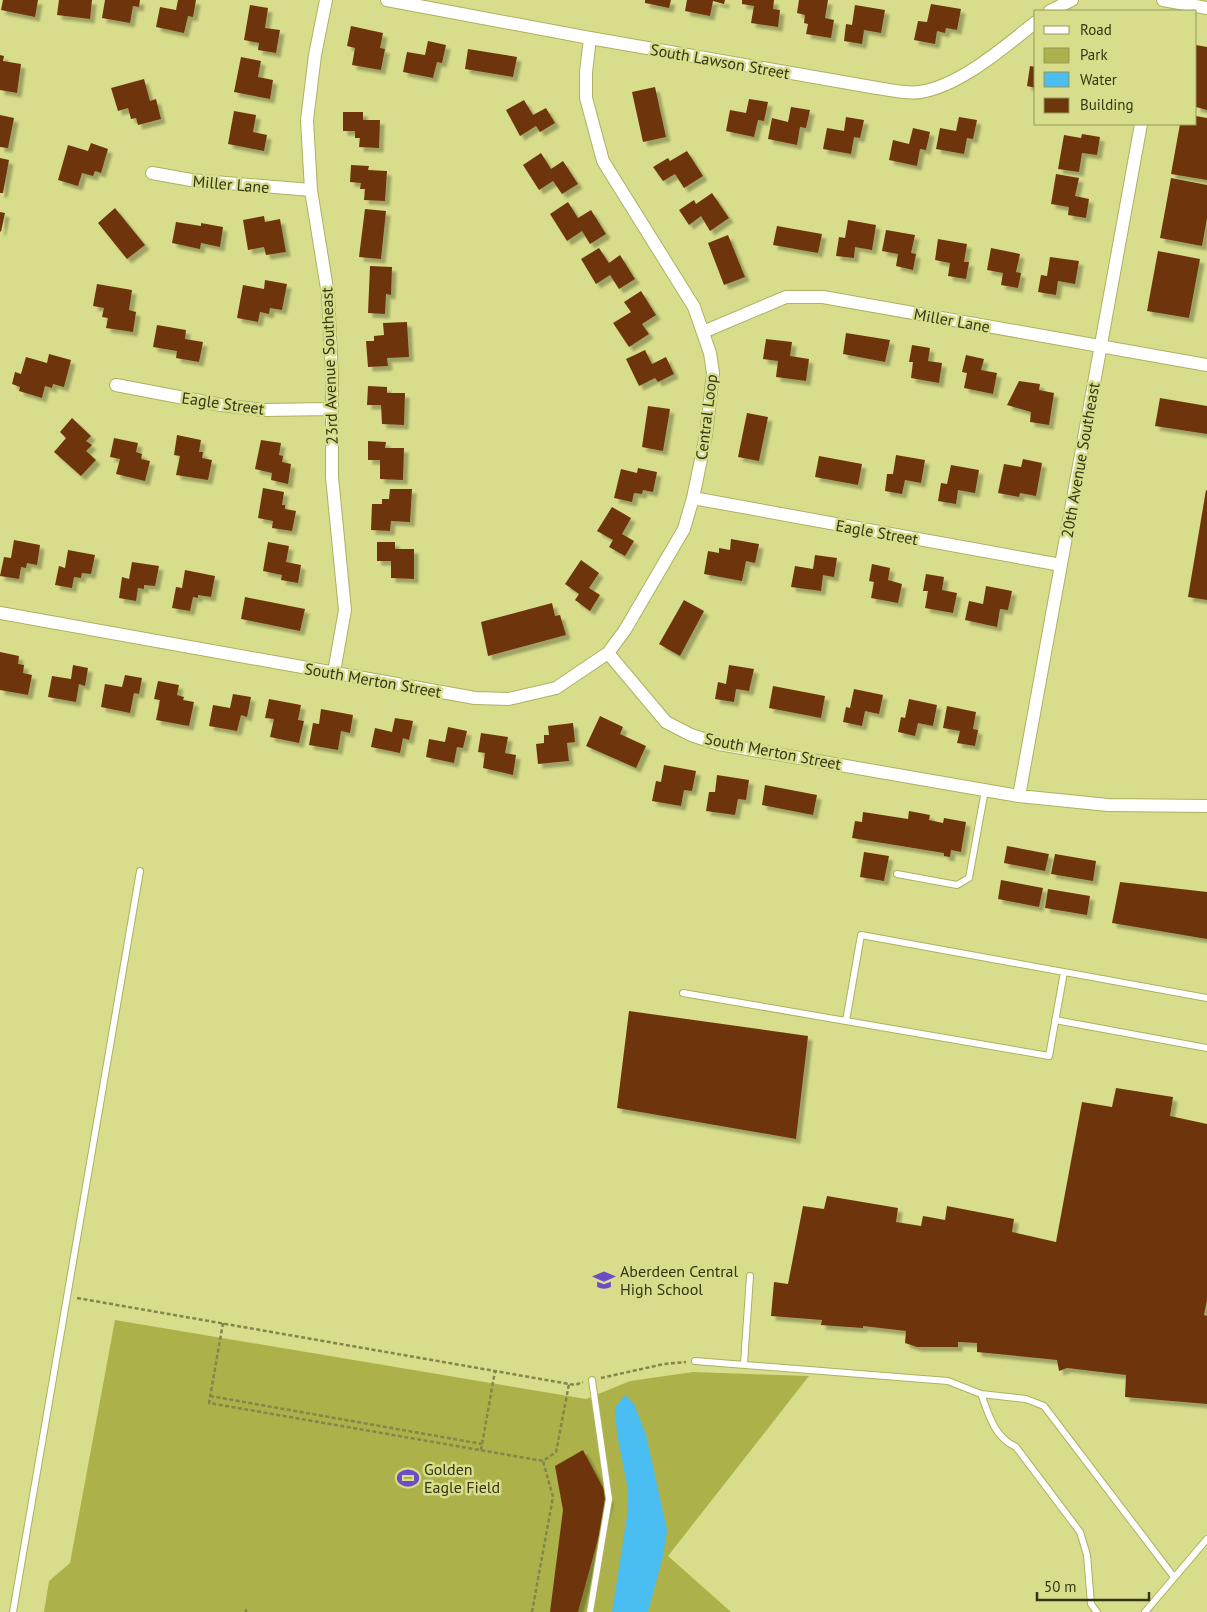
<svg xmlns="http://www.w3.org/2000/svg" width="1207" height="1612" viewBox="0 0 1207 1612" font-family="'PT Sans',sans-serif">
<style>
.green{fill:#acb249}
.water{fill:#4abdf2}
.building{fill:#6e360b;filter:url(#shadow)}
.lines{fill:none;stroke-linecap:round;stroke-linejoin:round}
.lane-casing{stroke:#acb260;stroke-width:8}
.street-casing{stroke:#acb260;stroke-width:14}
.path{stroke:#82864c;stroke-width:2.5;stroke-dasharray:4 2.5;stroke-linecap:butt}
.lane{stroke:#fff;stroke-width:6}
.street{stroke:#fff;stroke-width:12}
.labels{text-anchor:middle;stroke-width:5;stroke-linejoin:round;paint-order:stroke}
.street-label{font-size:16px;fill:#343614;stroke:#d7dd8a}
.poi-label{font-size:16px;fill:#343614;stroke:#d7dd8a;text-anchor:start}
</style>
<defs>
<filter id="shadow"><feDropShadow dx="4.5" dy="4.5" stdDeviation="1" flood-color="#0004"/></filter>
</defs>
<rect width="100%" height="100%" fill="#d7dd8a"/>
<!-- green -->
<path class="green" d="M115 1320 586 1399 630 1381 693 1372 809 1376 668 1556 731 1612H44L49 1581 70 1563Z"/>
<!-- water -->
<path class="water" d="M625 1395 634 1404 646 1435 667 1530 663 1556 648 1612H612L627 1516 628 1490 617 1434 615 1407Z"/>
<!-- building -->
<path class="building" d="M3 0H38L35 17 1 10Z
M59 0H92L90 19 57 15Z
M105 0H140L139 7 133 6 130 23 102 18Z
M178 0H196L193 17 188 16 184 33 156 27 160 7 176 10Z
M645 0H671L669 8 645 3Z
M687 0H725L724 4 713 1 710 16 685 11Z
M742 0H774L773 9 780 10 778 27 751 23 754 6 742 4Z
M799 0H828L825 18 834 20 831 38 806 34 808 24 804 23 805 15 797 13Z
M931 4 961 9 957 30 946 28 945 33 937 31 935 44 914 40 918 21 927 22Z
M250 5 268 8 265 28 280 30 276 53 258 50 259 43 244 40Z
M855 5 885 10 881 33 864 30 862 44 844 41 846 24 852 25Z
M351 26 383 33 380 48 385 49 381 70 352 65 355 48 347 46Z
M428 41 446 45 442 63 437 62 433 78 403 72 407 52 425 55Z
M1196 45 1207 47V110L1196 107Z
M468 49 517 57 513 77 465 69Z
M0 55 4 56 3 61 21 64 17 93 0 90Z
M241 57 261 61 258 77 273 80 270 99 234 92Z
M1030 66 1036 67V88L1027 86Z
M144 79 150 101 156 99 161 119 138 125 136 118 131 119 128 108 118 111 111 88Z
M655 87 666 137 643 142 632 92Z
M749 99 768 102 764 121 758 120 754 137 726 131 730 110 746 113Z
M524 100 533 115 546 108 555 123 540 132 536 126 520 136 506 110Z
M791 107 810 110 806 128 800 127 797 145 768 139 772 118 788 122Z
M234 111 256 115 253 132 267 135 264 151 228 144Z
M343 112H363V120H380L379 148 359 147 360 138H355V131H343Z
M0 115 14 118 8 148 0 147Z
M1196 116 1207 118V180L1171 174 1180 124H1196Z
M846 117 864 120 860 138 854 137 851 154 823 149 827 128 844 131Z
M959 117 977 120 973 139 967 138 964 154 936 149 940 128 956 131Z
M913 128 930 132 926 150 920 149 917 166 889 160 893 140 909 144Z
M1082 134 1100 137 1097 155 1082 153 1079 172 1058 169 1064 135 1081 138Z
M91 143 108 149 101 173 95 171 93 176 82 173 78 186 58 180 68 145 88 151Z
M687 151 703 176 684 188 675 174 663 181 653 167 668 158 670 161Z
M541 153 551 169 563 161 578 184 562 194 553 181 539 190 523 165Z
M0 158 9 160 3 193H0Z
M351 165 369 166 368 170 387 171 385 201 364 200 365 189H360L361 183 350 182Z
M1056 174 1079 178 1075 196 1089 199 1086 218 1068 215 1069 207 1051 204Z
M1171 178 1207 185V218L1202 246 1160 238Z
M712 193 729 218 710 231 701 216 689 225 679 210 694 200 696 204Z
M568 202 578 218 591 210 606 234 590 244 582 231 567 241 550 214Z
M115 208 145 245 127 259 98 223Z
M365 209 386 211 381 259 359 257Z
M0 212 5 213 1 232 0 231Z
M264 216 265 222 280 219 286 252 266 255 264 247 248 250 243 220Z
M848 220 876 225 872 250 855 247 854 258 836 256 839 237 845 238Z
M176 222 201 226V223L223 227 220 247 201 243 200 249 172 243Z
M777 226 822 234 818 253 773 245Z
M886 230 915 235 911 253 916 254 913 270 896 266 898 254 882 251Z
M728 235 745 277 724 285 708 243Z
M938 239 967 244 964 262H969L966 279 948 276 950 263 935 260Z
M599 248 609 263 620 255 635 279 619 289 610 275 596 284 581 259Z
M991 248 1020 254 1016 272 1021 273 1018 288 1001 285 1003 273 987 270Z
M1158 251 1200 259 1189 318 1147 311Z
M1050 257 1079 261 1075 284 1058 281 1056 295 1038 292 1041 275 1047 276Z
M370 266 392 267 391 295 386 294 385 314 368 313Z
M265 280 287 284 282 310 270 308 269 314 260 312 258 322 237 318 243 285 264 289Z
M97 284 132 290 129 310 136 312 133 332 106 328 108 318 102 317 104 308 93 306Z
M641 291 656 315 642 324 649 334 629 347 613 323 631 312 624 302Z
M407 322 409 357 387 358 388 366 368 367 366 341H374V336L384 335 383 323Z
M157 325 186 330 185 339 203 342 199 362 176 358 177 351 153 347Z
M846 333 890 340 885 362 843 354Z
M766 339 792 342 790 356 809 359 806 381 776 377 778 361 763 359Z
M912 345 930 348 928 361 942 363 939 383 911 378 913 362H909Z
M645 350 652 364 666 357 674 374 658 382 655 378 639 386 626 359Z
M49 354 71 360 64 387 53 384 52 388 45 386 42 398 19 391 20 387 12 384 15 372 21 374 26 357 47 363Z
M966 355 984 359 981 370 997 373 993 394 964 388 967 373 962 372Z
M1019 381 1040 384 1039 390 1054 393 1049 425 1030 422 1031 412 1007 405Z
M368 386 387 387V393H405L404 425 382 424 381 405H367Z
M1160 398 1207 406V434L1155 426Z
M648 406 670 409 663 451 642 447Z
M747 413 768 417 759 461 738 457Z
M72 418 91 436 86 441 92 445 86 451 96 460 81 476 54 452 66 438 60 432Z
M177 435 201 440 199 452H203L202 458 212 460 208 480 176 475 180 456 174 455Z
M114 438 138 443 136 452 142 454 141 459 150 461 145 481 116 474 120 459 110 457Z
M261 440 281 443 279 455 283 456 282 462 291 464 288 484 271 480 272 473 255 469Z
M368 441 386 442 385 448H404L403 480 380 479V460H368Z
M896 455 925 460 921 483 905 480 902 494 885 491 887 474H893Z
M819 456 862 464 858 485 815 477Z
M1023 459 1042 463 1036 496 1020 493 1019 497 998 493 1004 464 1021 467Z
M951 465 979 470 975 493 958 490 956 504 938 501 941 483 947 484Z
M638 468 657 472 653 492 643 490 642 494 634 493 632 502 614 498 621 469 637 473Z
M263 488 284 492 282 505H285V509L296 511 292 531 272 528 273 521 258 518Z
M390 489H412L410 522 391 521 390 531 371 530 372 504H382V499H389Z
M1206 490 1207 491V600L1188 597Z
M612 507 631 518 622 534 634 541 625 556 609 547 613 540 597 531Z
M731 539 759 544 755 563 746 561 742 581 704 574 708 551 719 553V548L730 550Z
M14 540 40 545 37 565 27 563 26 568 21 567 19 579 0 576 4 557 11 558Z
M268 542 289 546 286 562 301 565 298 583 281 580 282 575 263 571Z
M377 542H395V549H414V579L391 578V561H377Z
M68 550 95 555 91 574 82 573 81 578 74 577 72 588 55 585 59 566 65 568Z
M815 555 837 558 834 577 823 575 821 591 791 587 795 566 813 569Z
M581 560 599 573 589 588 600 595 590 611 575 600 579 594 565 584Z
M132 562 159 566 155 586 144 585V589L138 588 136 601 119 598 122 577 129 579Z
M872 564 890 568 888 580 902 584 898 603 871 598 874 582 869 581Z
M185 570 215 576 211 597 198 595V598L193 597 190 611 172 608 176 587 182 588Z
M926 574 944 577 942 590 957 593 953 613 925 608 928 591H923Z
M986 586 1012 591 1008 610 1000 609 997 627 965 620 969 601 983 604Z
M245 597 305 609 300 631 241 619Z
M684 600 704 611 680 656 659 644Z
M552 603 555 616 560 615 566 635 488 656 481 622Z
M0 652 19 656 18 664 24 665 23 673 32 675 28 695 0 690Z
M73 665 88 668 85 686 79 684 76 702 48 697 52 676 71 679Z
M729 665 754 669 749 691 736 689 734 702 715 699 718 682 726 684Z
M125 675 142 678 139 694 134 693 130 713 101 707 105 684 122 687Z
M158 681 179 685 177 695 184 697 183 700 194 702 189 726 156 720 160 700 154 699Z
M773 686 825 696 821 718 769 708Z
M854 689 883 695 879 714 865 711 862 726 843 722 846 707 850 708Z
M233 694 251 697 247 717 241 715 237 731 209 726 213 705 230 708Z
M269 699 301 705 298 720 304 721 299 743 270 737 274 719 265 718Z
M909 699 937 705 933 726 918 723 915 736 898 732 901 717 905 718Z
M947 706 976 712 973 729 978 730 975 746 957 743 960 731 943 728Z
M321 709 353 715 350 733 341 731 338 750 309 745 313 723 319 724Z
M600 716 623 727 620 734 646 746 636 768 586 746Z
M395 718 413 721 409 740 403 738 400 753 371 747 375 728 392 732Z
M573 723 575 742 567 743 569 761 538 764 536 744 544 743V735H549L548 726Z
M448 727 467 731 463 748 457 747 454 763 426 757 429 739 445 742Z
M481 733 508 737 505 753 516 755 513 775 483 768 485 753 478 752Z
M664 765 696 771 692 791 684 790 681 806 652 801 656 781 661 782Z
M717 775 749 780 746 800 738 799 735 815 706 811 709 792H715Z
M765 785 817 795 813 815 762 805Z
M909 811 930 815 929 820 943 823 944 818 966 822 961 852 951 850 950 857 944 856V853L852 838 855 821 862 822 863 812 908 819Z
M1007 846 1049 854 1045 871 1004 863Z
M864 852 889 856 884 881 860 877Z
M1055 854 1096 861 1093 881 1051 874Z
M1001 880 1043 888 1039 907 998 899Z
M1120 882 1207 892V939L1112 923Z
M1048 889 1090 896 1087 915 1045 908Z
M629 1011 808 1036 796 1139 617 1108Z
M1116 1088 1173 1097 1170 1116 1207 1124V1300L1204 1315 1207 1316V1404L1125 1397 1126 1375 1067 1368 1059 1371 1057 1360 977 1352V1343L958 1342V1347H917L905 1343 906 1331 863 1326V1328L821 1325 822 1320 771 1316 774 1282 788 1284 803 1206 824 1209 827 1196 898 1208 896 1222 921 1226 923 1216 945 1220 947 1206 1014 1219 1012 1232 1056 1242 1082 1102 1112 1107Z
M583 1450 609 1499 578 1612H550L563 1510 555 1466Z"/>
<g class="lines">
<!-- lane casing -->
<g class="lane-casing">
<path id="lane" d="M897 874 957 885 969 878 985 790
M1064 972 1049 1056 846 1021 861 935 1207 998
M683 993 846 1021
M1055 1020 1207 1048
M695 1361 948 1381 981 1394 1026 1399 1044 1406 1174 1577
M744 1363 750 1276
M981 1394C989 1415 994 1437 1016 1447L1080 1532 1087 1555 1091 1604 1097 1612
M13 1612 140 871
M590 1612 609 1499 592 1380
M1145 1612 1207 1539"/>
</g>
<!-- street casing -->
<g class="street-casing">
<path id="street" d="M326 0 315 55 307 120 311 190 328 295 332 377V477L345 610 334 672
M387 0 590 38 877 88C891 90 907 94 920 92 960 86 1004 47 1036 22
M1163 0 1207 8
M1050 11 1072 0
M590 38 586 72V98L603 161 694 307 710 353 713 373 706 435 693 498 684 529 625 630 608 653
M152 173 191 180 311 190
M703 332 786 297H823L1207 365
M116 385 221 405 264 410 331 409
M693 498 1061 565
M0 613 475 698 509 699 556 688 608 653 666 722 691 735 719 744 1019 796 1108 805 1207 806
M1019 796 1141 124"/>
</g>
<!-- path -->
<path class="path" d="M77 1298 575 1385 583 1382
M223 1323 209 1403 543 1461 556 1452 569 1384
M601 1378 664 1364 686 1362
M210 1396 482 1444
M481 1450 495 1371
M246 1612V1609
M532 1612 553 1497 543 1461"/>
<!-- lane -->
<use href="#lane" class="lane"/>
<!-- street -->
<use href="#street" class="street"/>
</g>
<!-- icons -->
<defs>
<g id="school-bare" transform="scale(1.725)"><path d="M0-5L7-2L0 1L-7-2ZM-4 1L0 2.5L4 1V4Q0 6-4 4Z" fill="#6e4cc5" stroke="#d7dd8a" stroke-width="2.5" paint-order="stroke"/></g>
<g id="stadium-bare" transform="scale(1.725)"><path d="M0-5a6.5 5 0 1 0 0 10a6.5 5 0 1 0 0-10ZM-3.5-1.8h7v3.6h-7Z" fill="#6e4cc5" stroke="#d7dd8a" stroke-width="2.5" paint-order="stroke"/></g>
</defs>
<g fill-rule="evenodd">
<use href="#school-bare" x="604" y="1280"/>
<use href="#stadium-bare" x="408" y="1478"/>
</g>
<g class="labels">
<!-- street labels -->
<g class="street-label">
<text transform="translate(720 61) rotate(10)" y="6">South Lawson Street</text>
<text transform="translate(231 184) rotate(5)" y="6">Miller Lane</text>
<text transform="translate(952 320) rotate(10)" y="6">Miller Lane</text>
<text transform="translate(329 366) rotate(-92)" y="6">23rd Avenue Southeast</text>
<text transform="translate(223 403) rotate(8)" y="6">Eagle Street</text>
<text transform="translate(706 417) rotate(-83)" y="6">Central Loop</text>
<text transform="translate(1080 460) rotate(-80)" y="6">20th Avenue Southeast</text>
<text transform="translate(877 532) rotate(10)" y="6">Eagle Street</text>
<text transform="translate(373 680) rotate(10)" y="6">South Merton Street</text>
<text transform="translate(773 751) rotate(11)" y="6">South Merton Street</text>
</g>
<!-- poi labels -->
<g class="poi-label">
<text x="620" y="1277">Aberdeen Central<tspan x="620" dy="18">High School</tspan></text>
<text x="424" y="1475">Golden<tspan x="424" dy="18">Eagle Field</tspan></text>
</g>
</g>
<!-- legend -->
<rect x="1034" y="10" width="162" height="115" fill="#d7dd8a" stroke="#969a5b"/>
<rect x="1044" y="26" width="25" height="8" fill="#ffffff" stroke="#969a5b"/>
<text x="1080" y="35" font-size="15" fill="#343614">Road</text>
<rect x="1044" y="48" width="25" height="15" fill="#acb249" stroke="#969a5b"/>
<text x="1080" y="60" font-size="15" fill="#343614">Park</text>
<rect x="1044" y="72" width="25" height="15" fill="#4abdf2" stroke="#969a5b"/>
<text x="1080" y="85" font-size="15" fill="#343614">Water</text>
<rect x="1044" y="98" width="25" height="15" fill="#6e360b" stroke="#969a5b"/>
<text x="1080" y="110" font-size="15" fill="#343614">Building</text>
<!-- scale -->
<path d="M1037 1592v8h112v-8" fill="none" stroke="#343614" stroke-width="2.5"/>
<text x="1044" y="1592" font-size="15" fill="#343614" stroke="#d7dd8a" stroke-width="4" paint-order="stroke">50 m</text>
</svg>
